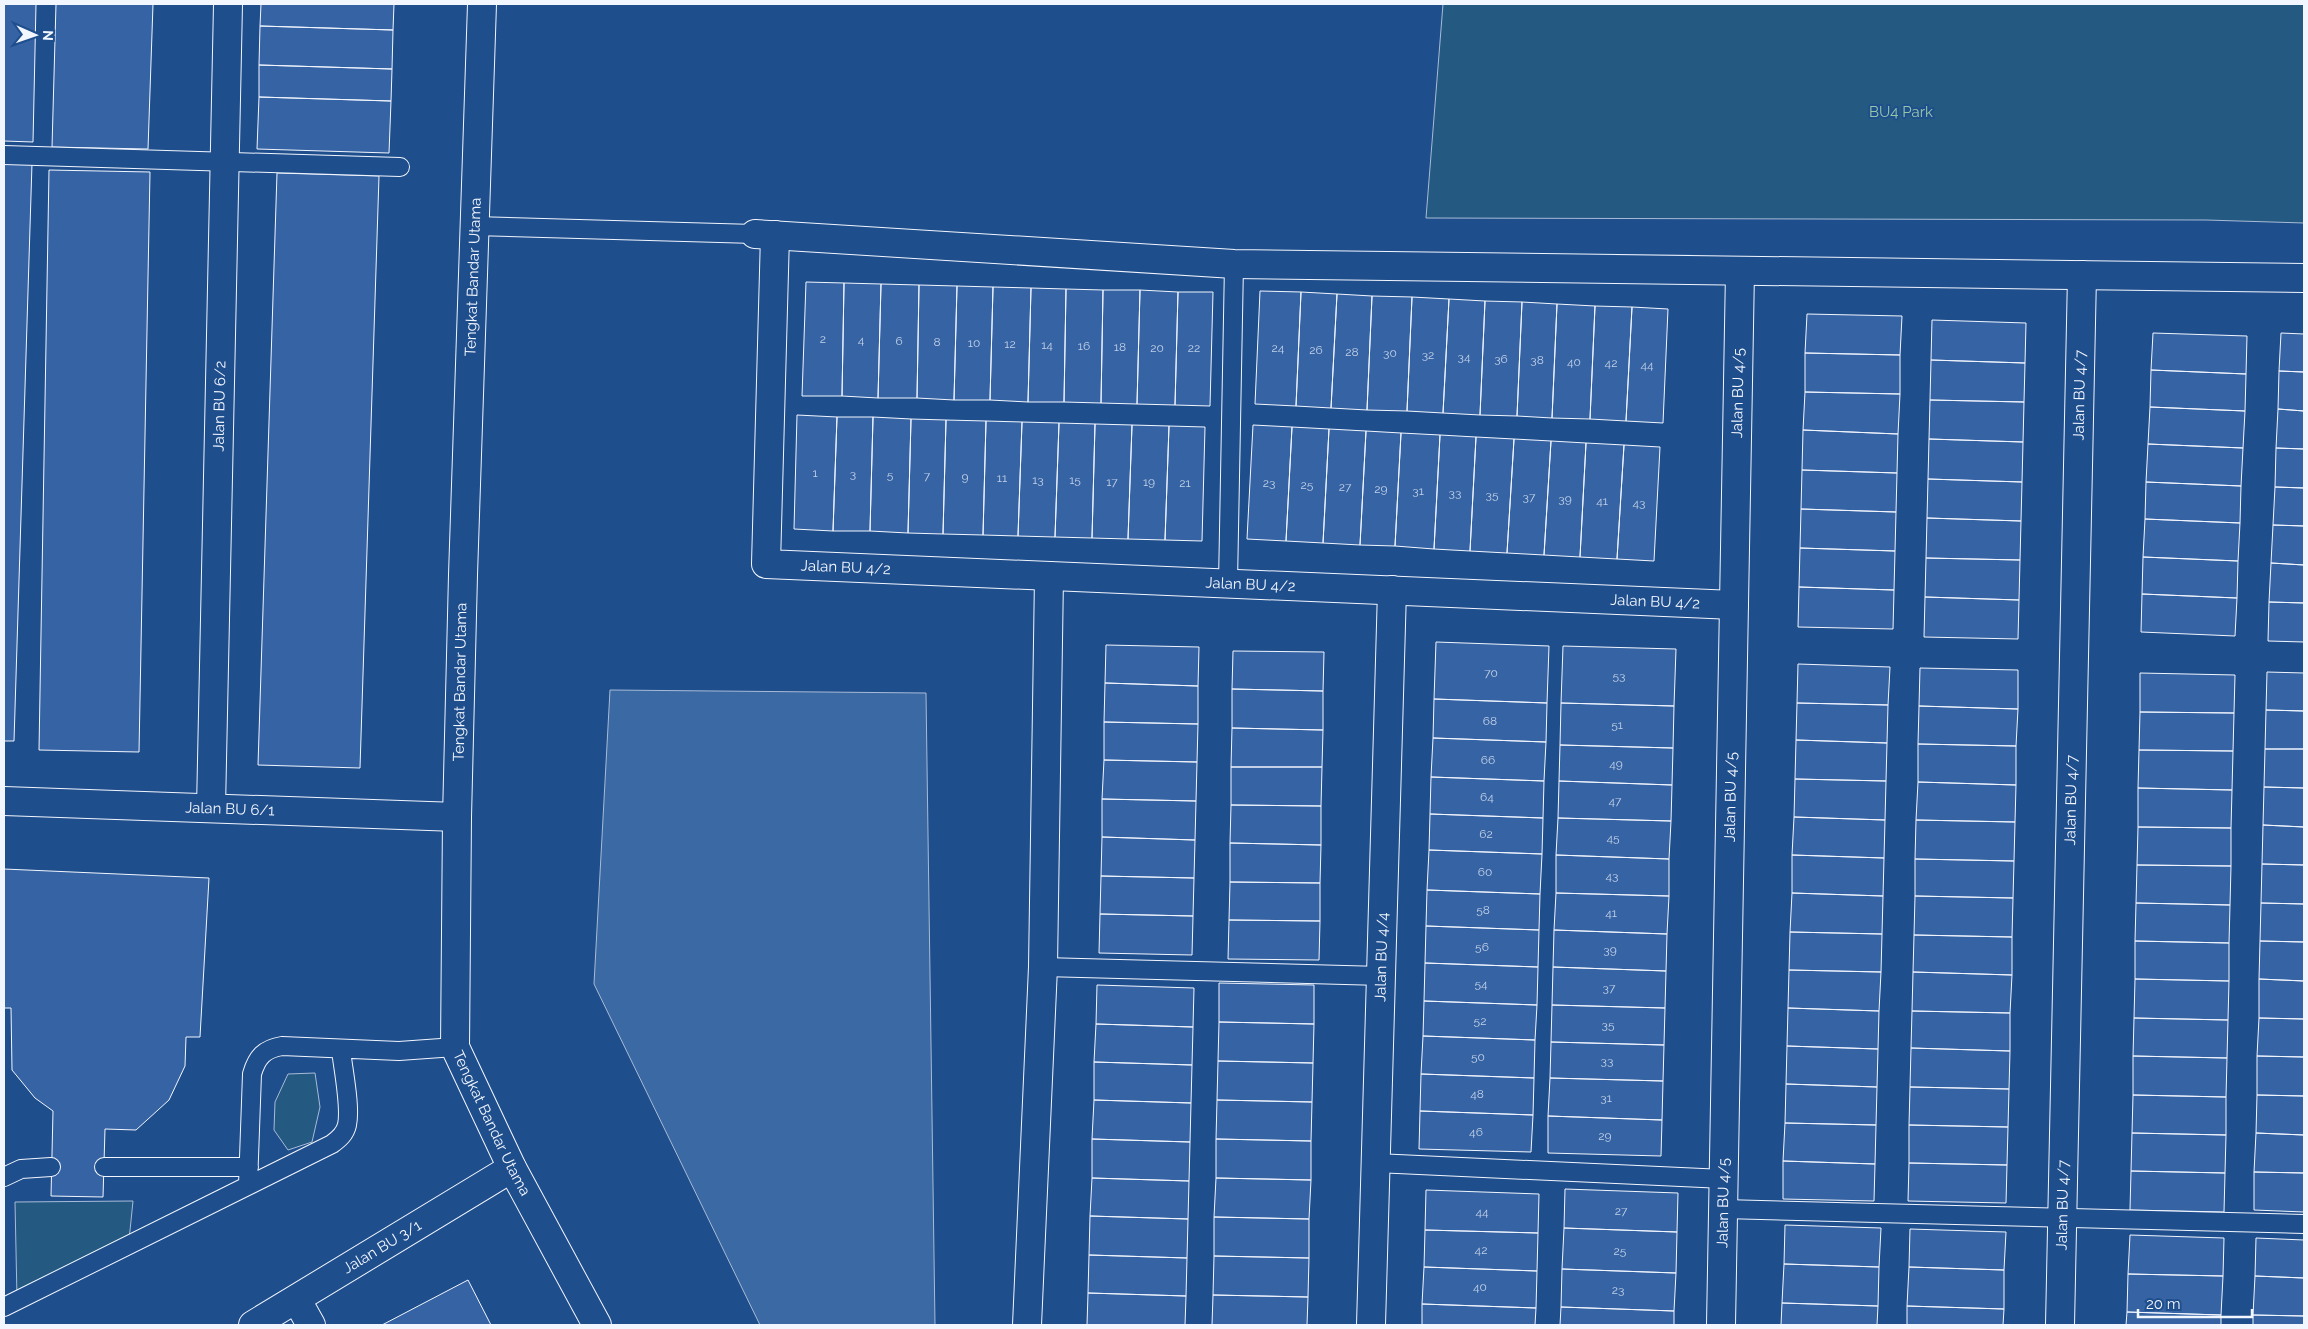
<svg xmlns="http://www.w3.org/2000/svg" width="2308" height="1329" viewBox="0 0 2308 1329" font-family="Raleway,sans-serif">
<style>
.green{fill:#245a82;stroke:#a8bbd7}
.water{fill:#3b69a3;stroke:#a8bbd7}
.building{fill:#3563a3;stroke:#f2f6ff}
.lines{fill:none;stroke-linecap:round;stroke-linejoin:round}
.service-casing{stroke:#f2f6ff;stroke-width:20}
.minor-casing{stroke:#f2f6ff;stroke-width:30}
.tertiary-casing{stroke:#f2f6ff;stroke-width:30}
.service{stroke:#1f4e8c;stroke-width:18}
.minor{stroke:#1f4e8c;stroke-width:28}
.tertiary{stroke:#1f4e8c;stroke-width:28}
.labels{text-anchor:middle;stroke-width:4;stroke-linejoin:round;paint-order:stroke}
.number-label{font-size:12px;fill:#c3d1e8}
.park-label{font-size:15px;fill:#97c8a6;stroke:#1f4e8c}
.street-label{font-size:15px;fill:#f2f6ff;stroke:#1f4e8c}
</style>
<rect width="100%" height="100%" fill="#1f4e8c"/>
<!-- green -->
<path class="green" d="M1443 4H2304V223L2206 220 1426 218Z
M315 1073 320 1107 312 1142 288 1150 274 1130 275 1102 288 1074Z
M133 1201 128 1250 17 1298 15 1202Z"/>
<!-- water -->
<path class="water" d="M610 690 926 693 935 1325H760L594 984Z"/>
<!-- building -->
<path class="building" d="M4 4H36L33 142 4 141Z
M56 4H153L148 149 52 147Z
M261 4H394L393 30 260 26Z
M260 26 393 30 392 69 259 65Z
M259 65 392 69 391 101 259 97Z
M259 97 391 101 389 153 257 149Z
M4 162 32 163 14 741H4Z
M49 170 150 172 139 752 39 750Z
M277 173 379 176 360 768 258 765Z
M806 282 844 283 842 396H802Z
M844 283 881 284 878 398 842 396Z
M881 284 919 285 917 398H878Z
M919 285 957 286 954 400 917 398Z
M957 286 993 287 990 400H954Z
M993 287 1031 288 1028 402 990 400Z
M1031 288 1066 289 1064 402H1028Z
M1066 289 1103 290 1101 403 1064 402Z
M1103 290H1140L1137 404 1101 403Z
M1140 290 1178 292 1175 405 1137 404Z
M1260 291 1301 292 1296 406 1255 404Z
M1178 292H1213L1210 406 1175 405Z
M1301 292 1337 294 1331 408 1296 406Z
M1337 294 1372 296 1367 410 1331 408Z
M1372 296 1412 297 1407 411 1367 410Z
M1412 297 1449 299 1443 413 1407 411Z
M1449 299 1485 301 1480 415 1443 413Z
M1485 301 1522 302 1517 416 1480 415Z
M1522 302 1557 304 1552 418 1517 416Z
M1557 304 1595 306 1590 419 1552 418Z
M1595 306 1632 307 1626 421 1590 419Z
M1632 307 1668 309 1663 423 1626 421Z
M1807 314 1902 316 1900 355 1805 353Z
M1932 320 2026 323 2025 363 1931 360Z
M2153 333 2247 336 2246 374 2151 370Z
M2281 333 2304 334V372L2279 371Z
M1805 353 1900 355V394L1805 392Z
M1931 360 2025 363 2024 402 1930 400Z
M2151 370 2246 374 2245 411 2150 407Z
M2279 371 2304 372V411L2278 409Z
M1805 392 1900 394 1898 434 1803 430Z
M1930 400 2024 402 2023 442 1929 439Z
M2150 407 2245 411 2243 448 2148 444Z
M2278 409 2304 411V449L2276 448Z
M797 415 837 417 833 531 794 529Z
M837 417H873L870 531H833Z
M873 417 911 419 908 533 870 531Z
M911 419 946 420 943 534 908 533Z
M946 420 986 421 983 535 943 534Z
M986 421 1022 422 1018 536 983 535Z
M1022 422 1059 423 1055 537 1018 536Z
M1059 423 1095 424 1092 538 1055 537Z
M1095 424 1132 425 1128 539 1092 538Z
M1132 425 1169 426 1165 540 1128 539Z
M1253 425 1292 427 1286 541 1247 539Z
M1169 426 1205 427 1202 541 1165 540Z
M1292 427 1329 429 1323 543 1286 541Z
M1329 429 1366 431 1360 545 1323 543Z
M1803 430 1898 434 1897 473 1802 470Z
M1366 431 1401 433 1395 546 1360 545Z
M1401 433 1440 435 1434 549 1395 546Z
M1440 435 1476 437 1470 551 1434 549Z
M1476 437 1514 439 1507 553 1470 551Z
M1514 439 1551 441 1544 555 1507 553Z
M1929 439 2023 442 2022 482 1928 479Z
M1551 441 1586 443 1580 557 1544 555Z
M1586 443 1624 445 1617 559 1580 557Z
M2148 444 2243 448 2241 486 2146 482Z
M1624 445 1660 447 1654 561 1617 559Z
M2276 448 2304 449V488L2275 487Z
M1802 470 1897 473 1896 512 1801 509Z
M1928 479 2022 482 2021 521 1927 518Z
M2146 482 2241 486 2240 523 2145 519Z
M2275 487 2304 488V526L2273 525Z
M1801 509 1896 512 1895 551 1800 548Z
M1927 518 2021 521 2020 560 1926 558Z
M2145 519 2240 523 2238 561 2143 557Z
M2273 525 2304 526V565L2271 563Z
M1800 548 1895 551 1894 590 1799 587Z
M2143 557 2238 561 2237 598 2142 594Z
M1926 558 2020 560 2019 600 1925 597Z
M2271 563 2304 565V603L2269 602Z
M1799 587 1894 590 1893 629 1798 627Z
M2142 594 2237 598 2235 636 2141 632Z
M1925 597 2019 600 2018 639 1924 637Z
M2269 602 2304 603V642L2268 641Z
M1436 642 1549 646 1547 703 1434 699Z
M1106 645 1199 647 1198 686 1105 683Z
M1563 646 1676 649 1674 706 1561 703Z
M1233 651 1324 652 1323 691 1232 689Z
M1798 664 1890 667 1888 705 1797 703Z
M1920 668 2018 670V709L1919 706Z
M2267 672 2304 673V711L2266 710Z
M2140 673 2235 675 2234 713 2140 712Z
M1105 683 1198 686V724L1104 722Z
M1232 689 1323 691V730L1232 728Z
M1434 699 1547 703 1546 742 1433 738Z
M1561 703 1674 706 1673 748 1560 745Z
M1797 703 1888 705 1887 743 1796 740Z
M1919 706 2018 709 2016 746 1918 744Z
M2266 710 2304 711V749H2265Z
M2140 712 2234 713 2233 751 2139 750Z
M1104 722 1198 724 1197 762 1104 760Z
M1232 728 1323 730 1322 767H1231Z
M1433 738 1546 742 1544 781 1431 777Z
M1796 740 1887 743 1886 781 1795 779Z
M1918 744 2016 746V785L1918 782Z
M1560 745 1673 748 1672 785 1559 781Z
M2265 749H2304V788L2264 787Z
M2139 750 2233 751 2232 790 2138 788Z
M1104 760 1197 762 1196 801 1102 799Z
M1231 767H1322L1321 806 1231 805Z
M1431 777 1544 781 1543 818 1430 814Z
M1795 779 1886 781 1885 820 1794 817Z
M1559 781 1672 785 1671 821 1558 818Z
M1918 782 2016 785 2015 822 1916 820Z
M2264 787 2304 788V827L2263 825Z
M2138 788 2232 790 2231 828 2138 827Z
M1102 799 1196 801 1195 840 1102 837Z
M1231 805 1321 806V845L1230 843Z
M1430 814 1543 818 1542 854 1429 850Z
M1794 817 1885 820 1884 858 1792 855Z
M1558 818 1671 821 1669 859 1556 855Z
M1916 820 2015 822 2014 861 1915 859Z
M2263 825 2304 827V865L2262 864Z
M2138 827 2231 828V866L2137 865Z
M1102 837 1195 840 1194 878 1101 876Z
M1230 843 1321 845 1320 883 1230 882Z
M1429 850 1542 854 1540 894 1427 890Z
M1556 855 1669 859V896L1556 893Z
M1792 855 1884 858 1883 896 1792 893Z
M1915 859 2014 861 2013 898 1915 896Z
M2262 864 2304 865V904L2261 903Z
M2137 865 2231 866 2230 905 2136 903Z
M4 869 209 878 200 1037H186L185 1066 169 1100 136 1130 105 1129 103 1197 51 1196 53 1111 35 1098 12 1070 11 1008H4Z
M1101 876 1194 878 1193 916 1100 914Z
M1230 882 1320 883V921L1229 920Z
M1427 890 1540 894 1539 930 1426 926Z
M1556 893 1669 896 1667 934 1554 930Z
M1792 893 1883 896 1882 934 1790 932Z
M1915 896 2013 898 2012 937 1914 935Z
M2136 903 2230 905 2229 943 2135 941Z
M2261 903 2304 904V942L2260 941Z
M1100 914 1193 916 1192 955 1099 953Z
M1229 920 1320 921 1319 960 1228 959Z
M1426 926 1539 930 1538 967 1425 963Z
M1554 930 1667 934 1666 971 1553 967Z
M1790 932 1882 934 1881 972 1789 970Z
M1914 935 2012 937V975L1913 972Z
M2135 941 2229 943V981L2135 979Z
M2260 941 2304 942V981L2259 979Z
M1425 963 1538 967 1537 1005 1424 1001Z
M1553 967 1666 971 1665 1008 1552 1005Z
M1789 970 1881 972 1879 1011 1788 1008Z
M1913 972 2012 975 2010 1013 1912 1011Z
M2135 979 2229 981 2228 1020 2134 1018Z
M2259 979 2304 981V1019L2259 1018Z
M1219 983 1314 985V1024L1219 1022Z
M1097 985 1194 988 1193 1027 1096 1024Z
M1424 1001 1537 1005 1535 1040 1423 1036Z
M1552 1005 1665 1008 1664 1045 1551 1042Z
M1788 1008 1879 1011 1878 1049 1787 1046Z
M1912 1011 2010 1013V1051L1911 1048Z
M2134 1018 2228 1020 2227 1058 2133 1056Z
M2259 1018 2304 1019V1057L2257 1056Z
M1219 1022 1314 1024 1313 1063 1218 1061Z
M1096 1024 1193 1027 1192 1065 1094 1062Z
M1423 1036 1535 1040 1534 1078 1421 1074Z
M1551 1042 1664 1045 1663 1081 1550 1078Z
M1787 1046 1878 1049 1877 1087 1786 1084Z
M1911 1048 2010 1051 2009 1089 1910 1087Z
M2133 1056 2227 1058 2226 1097 2133 1095Z
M2257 1056 2304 1057V1096L2257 1095Z
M1218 1061 1313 1063 1312 1102 1217 1100Z
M1094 1062 1192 1065 1191 1103 1094 1100Z
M1421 1074 1534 1078 1533 1115 1420 1111Z
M1550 1078 1663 1081 1662 1120 1548 1116Z
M1786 1084 1877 1087 1876 1125 1785 1123Z
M1910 1087 2009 1089 2008 1127 1909 1125Z
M2133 1095 2226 1097V1135L2132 1133Z
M2257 1095 2304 1096V1135L2256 1133Z
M1094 1100 1191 1103 1190 1142 1092 1139Z
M1217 1100 1312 1102 1311 1141 1216 1139Z
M1420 1111 1533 1115 1531 1152 1419 1149Z
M1548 1116 1662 1120 1661 1156 1548 1153Z
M1785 1123 1876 1125 1875 1164 1783 1161Z
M1909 1125 2008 1127 2007 1165 1909 1163Z
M2132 1133 2226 1135 2225 1173 2131 1171Z
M2256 1133 2304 1135V1173L2254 1172Z
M1092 1139 1190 1142 1189 1181 1092 1178Z
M1216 1139 1311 1141V1180L1216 1178Z
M1783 1161 1875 1164 1874 1201 1783 1199Z
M1909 1163 2007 1165 2006 1203 1908 1201Z
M2131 1171 2225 1173 2224 1212 2130 1210Z
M2254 1172 2304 1173V1212L2254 1210Z
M1092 1178 1189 1181 1188 1219 1090 1216Z
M1216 1178 1311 1180 1309 1219 1214 1217Z
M1565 1189 1678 1193 1677 1232 1564 1228Z
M1426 1190 1539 1194 1538 1233 1425 1230Z
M1090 1216 1188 1219 1187 1258 1089 1255Z
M1214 1217 1309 1219V1258L1214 1256Z
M1785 1225 1881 1228 1879 1267 1784 1264Z
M1564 1228 1677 1232 1676 1273 1562 1269Z
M1910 1229 2006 1232 2004 1270 1909 1267Z
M1425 1230 1538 1233 1537 1271 1424 1267Z
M2130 1235 2224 1238 2223 1276 2128 1274Z
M2256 1238 2304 1240V1278L2255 1276Z
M1089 1255 1187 1258 1186 1296 1088 1293Z
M1214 1256 1309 1258 1308 1297 1213 1295Z
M1784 1264 1879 1267 1878 1306 1782 1303Z
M1424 1267 1537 1271 1536 1308 1422 1304Z
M1909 1267 2004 1270V1309L1907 1306Z
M1562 1269 1676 1273 1674 1311 1561 1307Z
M2128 1274 2223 1276 2221 1315 2127 1312Z
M2255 1276 2304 1278V1316L2253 1315Z
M468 1280 491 1325H382Z
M1088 1293 1186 1296 1185 1325H1087Z
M1213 1295 1308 1297 1307 1325H1212Z
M1782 1303 1878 1306 1877 1325H1781Z
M1422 1304 1536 1308 1535 1325H1422Z
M1907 1306 2004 1309 2003 1325H1907Z
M1561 1307 1674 1311V1325H1560Z
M2127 1312 2221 1315V1325H2126Z
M2253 1315 2304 1316V1325H2253Z"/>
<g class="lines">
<!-- service casing -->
<g class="service-casing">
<path id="service" d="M4 155 400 167
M474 226 755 234
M1228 583 1234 264
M1043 967 1382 976
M1376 1163 1724 1179
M104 1167H249
M4 1177 21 1169 51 1167
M248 1185 252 1074C257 1057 264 1049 282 1046L399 1051 455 1047
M1723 1209 2304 1224
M4 1307 332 1144C339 1139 345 1134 347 1125 351 1107 343 1069 341 1050"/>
</g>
<!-- minor casing -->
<g class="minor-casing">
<g id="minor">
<path d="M755 234 1234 264 2304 278"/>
<path id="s1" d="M775 235 766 564 1734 605"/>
<path id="s2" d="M4 801 457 817"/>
<path id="s3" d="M211 808 228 4"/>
<path d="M297 1300 311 1325"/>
<path id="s4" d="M253 1325 512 1168"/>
<path d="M1027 1325 1043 967 1049 576"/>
<path id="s5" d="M1371 1325 1392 590"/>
<path id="s6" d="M1721 1325 1740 271"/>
<path id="s7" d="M2060 1325 2082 275"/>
</g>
</g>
<!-- tertiary casing -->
<g class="tertiary-casing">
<g id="tertiary">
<path id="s8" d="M482 4 463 575 457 817 455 1047 512 1168 597 1325"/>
</g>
</g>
<!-- service -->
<use href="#service" class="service"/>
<!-- minor -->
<use href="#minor" class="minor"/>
<!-- tertiary -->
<use href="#tertiary" class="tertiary"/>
</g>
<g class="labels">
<!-- number labels -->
<g class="number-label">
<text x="823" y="343">2</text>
<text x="861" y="344">4</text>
<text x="899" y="345">6</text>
<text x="937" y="346">8</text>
<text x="974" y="347">10</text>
<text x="1010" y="348">12</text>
<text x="1047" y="349">14</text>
<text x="1084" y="350">16</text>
<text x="1120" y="351">18</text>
<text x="1157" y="352">20</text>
<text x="1194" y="352">22</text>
<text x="1278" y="352">24</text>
<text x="1316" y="354">26</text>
<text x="1352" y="356">28</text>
<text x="1390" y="357">30</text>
<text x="1428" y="359">32</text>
<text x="1464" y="361">34</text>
<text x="1501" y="363">36</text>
<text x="1537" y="364">38</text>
<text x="1574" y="366">40</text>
<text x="1611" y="367">42</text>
<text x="1647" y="369">44</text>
<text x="815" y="477">1</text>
<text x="853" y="478">3</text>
<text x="890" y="479">5</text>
<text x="927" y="480">7</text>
<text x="965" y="481">9</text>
<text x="1002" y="482">11</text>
<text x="1038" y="484">13</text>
<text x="1075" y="484">15</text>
<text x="1112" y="486">17</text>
<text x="1149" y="486">19</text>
<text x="1185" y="487">21</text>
<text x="1269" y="487">23</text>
<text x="1307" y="489">25</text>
<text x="1345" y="491">27</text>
<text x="1381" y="493">29</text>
<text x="1418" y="495">31</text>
<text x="1455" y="497">33</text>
<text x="1492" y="499">35</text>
<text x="1529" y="501">37</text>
<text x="1565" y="503">39</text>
<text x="1602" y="505">41</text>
<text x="1639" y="507">43</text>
<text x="1491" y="677">70</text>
<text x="1619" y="680">53</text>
<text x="1490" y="725">68</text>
<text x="1617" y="729">51</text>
<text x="1488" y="764">66</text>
<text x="1616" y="768">49</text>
<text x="1487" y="801">64</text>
<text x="1615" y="805">47</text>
<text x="1486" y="838">62</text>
<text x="1613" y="842">45</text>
<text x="1485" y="876">60</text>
<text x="1612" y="880">43</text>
<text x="1483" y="914">58</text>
<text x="1611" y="917">41</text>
<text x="1482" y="951">56</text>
<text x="1610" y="954">39</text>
<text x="1481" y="988">54</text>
<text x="1609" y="992">37</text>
<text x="1480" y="1025">52</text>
<text x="1608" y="1029">35</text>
<text x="1478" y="1061">50</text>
<text x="1607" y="1065">33</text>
<text x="1477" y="1098">48</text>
<text x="1606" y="1102">31</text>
<text x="1476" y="1136">46</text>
<text x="1605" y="1140">29</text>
<text x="1621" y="1215">27</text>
<text x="1482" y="1216">44</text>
<text x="1481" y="1254">42</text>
<text x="1620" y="1255">25</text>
<text x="1480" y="1291">40</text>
<text x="1618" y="1294">23</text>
</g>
<!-- park labels -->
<g class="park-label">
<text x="1901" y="117">BU4 Park</text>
</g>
<!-- street labels -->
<g class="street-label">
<text transform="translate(473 277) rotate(-88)" y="5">Tengkat Bandar Utama</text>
<text dy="5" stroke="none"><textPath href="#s6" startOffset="932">Jalan BU 4/5</textPath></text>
<text dy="5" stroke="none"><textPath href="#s7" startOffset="930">Jalan BU 4/7</textPath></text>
<text dy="5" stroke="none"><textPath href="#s3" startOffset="402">Jalan BU 6/2</textPath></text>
<text dy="5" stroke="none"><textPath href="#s1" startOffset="409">Jalan BU 4/2</textPath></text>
<text dy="5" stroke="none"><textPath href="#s1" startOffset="814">Jalan BU 4/2</textPath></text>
<text dy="5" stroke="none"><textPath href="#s1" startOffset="1219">Jalan BU 4/2</textPath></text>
<text transform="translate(460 682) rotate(-89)" y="5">Tengkat Bandar Utama</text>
<text dy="5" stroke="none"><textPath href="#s6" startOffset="528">Jalan BU 4/5</textPath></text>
<text dy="5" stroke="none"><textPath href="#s7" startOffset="525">Jalan BU 4/7</textPath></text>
<text dy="5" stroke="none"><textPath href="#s2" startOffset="226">Jalan BU 6/1</textPath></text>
<text dy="5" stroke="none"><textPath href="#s5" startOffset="368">Jalan BU 4/4</textPath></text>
<text dy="5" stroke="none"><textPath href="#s8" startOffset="1128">Tengkat Bandar Utama</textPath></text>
<text dy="5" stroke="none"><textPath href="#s6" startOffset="122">Jalan BU 4/5</textPath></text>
<text dy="5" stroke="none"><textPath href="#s7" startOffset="120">Jalan BU 4/7</textPath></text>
<text dy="5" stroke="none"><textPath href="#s4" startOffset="151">Jalan BU 3/1</textPath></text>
</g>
</g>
<!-- border -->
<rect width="2308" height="1329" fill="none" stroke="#f2f6ff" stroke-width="10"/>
<!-- north arrow -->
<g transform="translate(35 35) rotate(92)" stroke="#1f4e8c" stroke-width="4" paint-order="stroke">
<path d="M0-4L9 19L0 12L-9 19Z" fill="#f2f6ff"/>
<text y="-8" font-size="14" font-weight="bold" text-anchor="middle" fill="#f2f6ff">N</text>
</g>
<!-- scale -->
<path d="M2138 1309v8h114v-8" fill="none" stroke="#f2f6ff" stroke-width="2.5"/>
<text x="2146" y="1309" font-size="15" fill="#f2f6ff" stroke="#1f4e8c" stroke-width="4" paint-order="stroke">20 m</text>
</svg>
